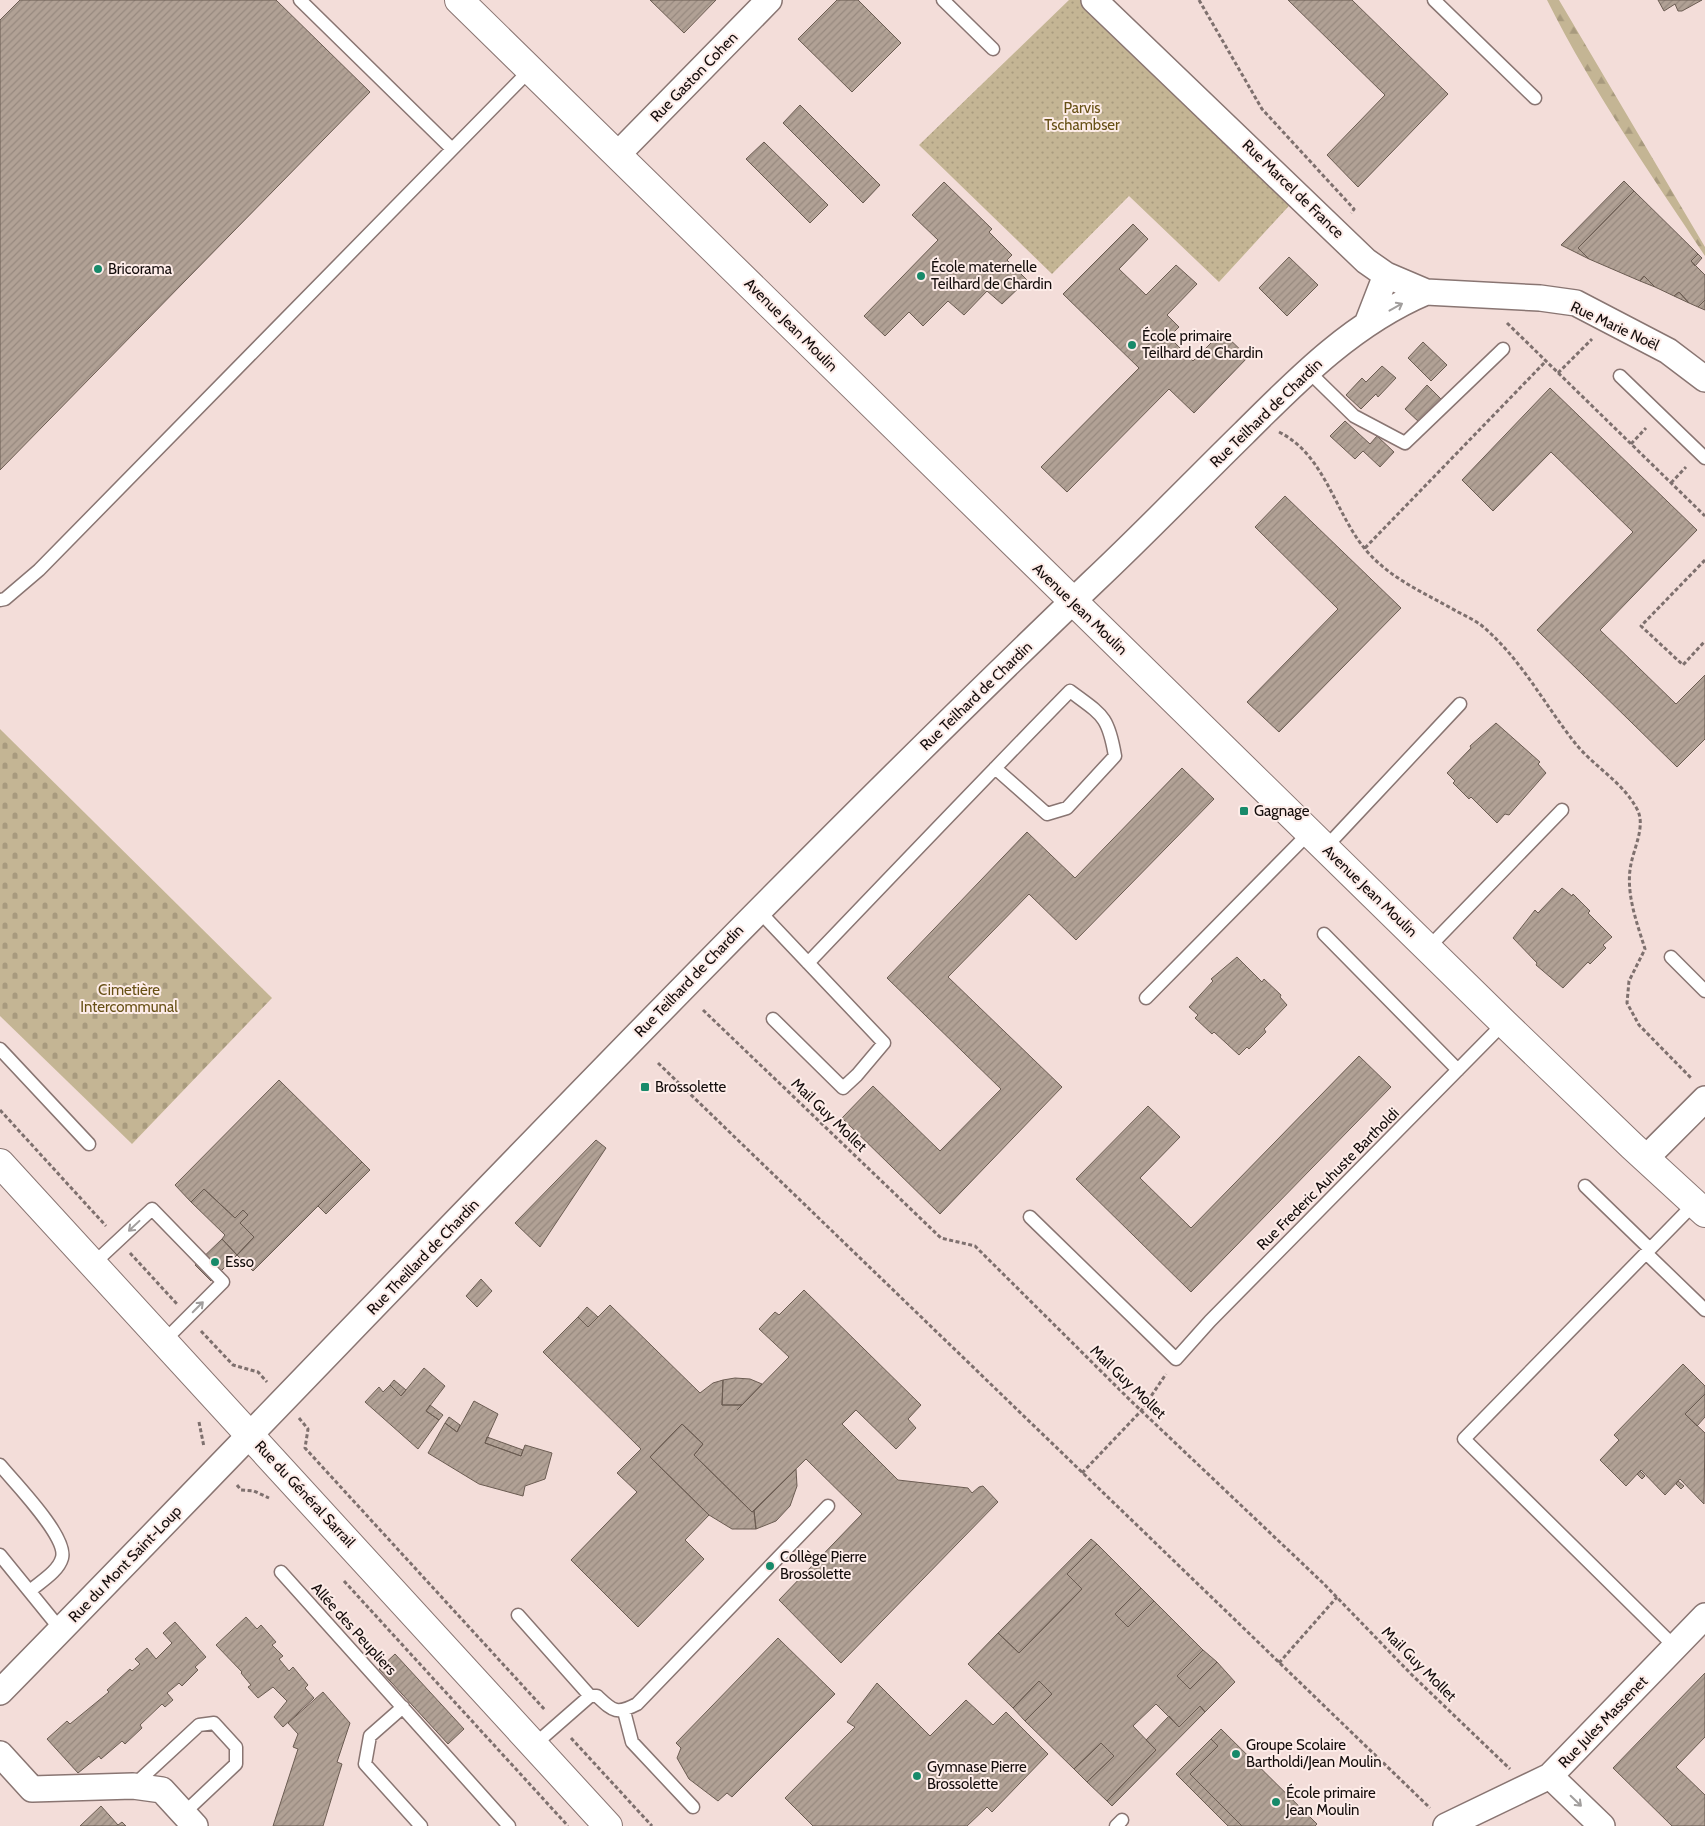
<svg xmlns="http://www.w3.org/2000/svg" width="1705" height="1826" viewBox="0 0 1705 1826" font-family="Cabin,sans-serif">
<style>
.forest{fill:url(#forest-firs)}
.cemetery{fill:url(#cemetery-stones)}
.park{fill:url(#park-dots)}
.building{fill:url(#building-hatch);stroke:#6b5c52}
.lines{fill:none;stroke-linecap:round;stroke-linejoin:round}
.lane-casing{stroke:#897572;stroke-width:15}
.street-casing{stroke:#897572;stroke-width:28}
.secondary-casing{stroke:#897572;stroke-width:30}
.path{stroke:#7e706e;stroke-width:3;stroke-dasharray:4 2.5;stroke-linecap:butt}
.lane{stroke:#fff;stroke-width:12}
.street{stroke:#fff;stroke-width:25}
.secondary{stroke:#fff;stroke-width:28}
.oneway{stroke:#a19e9d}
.poi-dot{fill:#188a6a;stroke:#fdece8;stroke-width:2}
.labels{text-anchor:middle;stroke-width:4;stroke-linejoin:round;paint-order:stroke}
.street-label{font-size:15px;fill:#130c0b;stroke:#fdece8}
.park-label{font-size:15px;fill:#675015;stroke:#fdece8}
.poi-label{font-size:15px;fill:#130c0b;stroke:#fdece8;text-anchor:start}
</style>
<defs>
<pattern id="forest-firs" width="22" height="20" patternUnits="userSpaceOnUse" patternTransform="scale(1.25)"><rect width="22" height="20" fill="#c4b594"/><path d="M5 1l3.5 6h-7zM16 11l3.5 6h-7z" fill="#a89a7e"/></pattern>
<pattern id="cemetery-stones" width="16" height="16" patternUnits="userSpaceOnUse" patternTransform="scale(1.25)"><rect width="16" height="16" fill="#c4b594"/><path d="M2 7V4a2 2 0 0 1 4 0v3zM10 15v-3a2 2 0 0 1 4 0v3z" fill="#a89a7e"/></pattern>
<pattern id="park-dots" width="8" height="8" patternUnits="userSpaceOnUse" patternTransform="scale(1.25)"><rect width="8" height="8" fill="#c4b594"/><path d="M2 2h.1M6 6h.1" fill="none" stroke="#a89a7e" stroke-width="1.8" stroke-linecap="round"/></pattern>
<pattern id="building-hatch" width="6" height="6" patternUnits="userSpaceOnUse" patternTransform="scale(1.25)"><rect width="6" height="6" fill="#b1a195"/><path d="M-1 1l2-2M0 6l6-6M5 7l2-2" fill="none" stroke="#97897f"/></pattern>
</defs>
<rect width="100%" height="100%" fill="#f3ddd9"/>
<!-- forest -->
<path class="forest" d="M1547 0H1559L1705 247V256C1650 173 1592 90 1547 0Z"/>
<!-- cemetery -->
<path class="cemetery" d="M0 729 272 998 132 1144 0 1016Z"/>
<!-- park -->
<path class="park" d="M1069 0H1094L1299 195 1219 282 1129 196 1052 274 919 145Z"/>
<!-- building -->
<path class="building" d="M20 0H276L370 92 0 470V20Z
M650 0H716L684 33Z
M837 0H858L901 43 852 92 798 39Z
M1288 0H1352L1448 94 1358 187 1327 155 1385 95Z
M1658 0H1702L1682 11H1678L1675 4 1664 11Z
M800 105 880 185 863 203 783 123Z
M764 142 828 205 810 223 746 159Z
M1624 181 1634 191 1578 248 1589 259 1561 245Z
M944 182 992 229 989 232 1012 255 1007 260 1027 280 1002 304 987 291 964 315 948 301 923 326 909 312 885 336 864 316 938 240 912 215Z
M1634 191 1698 254 1691 261 1705 275V300L1698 307 1689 303 1679 292 1674 296 1655 287 1644 276 1640 281 1589 259 1578 248Z
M1133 224 1148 239 1119 269 1146 295 1176 265 1197 284 1167 315 1179 327 1169 337 1193 361 1222 332 1248 357 1194 413 1169 389 1067 492 1041 467 1139 368 1063 294Z
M1698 254 1702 258 1695 266 1691 261Z
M1289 257 1318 285 1287 316 1259 288Z
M1644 276 1655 287 1640 281Z
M1679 292 1689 303 1674 296Z
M1705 300V310L1698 307Z
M1423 342 1447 365 1431 381 1408 358Z
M1382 366 1396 378 1378 397 1376 394 1361 409 1346 395 1362 378 1366 382Z
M1427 385 1442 400 1420 423 1405 409Z
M1550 388 1697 530 1600 630 1676 704 1705 675V739L1677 767 1537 630 1633 532 1551 452 1493 511 1462 480Z
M1345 421 1370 444 1377 436 1394 452 1380 467 1363 451 1355 459 1330 436Z
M1285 496 1401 608 1279 732 1247 702 1338 609 1255 527Z
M1496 723 1540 762 1538 764 1546 773 1509 815 1505 814 1497 823 1471 797 1469 799 1453 783 1455 781 1447 773 1471 748 1470 746Z
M1182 768 1214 799 1076 940 1029 894 948 977 1062 1087 940 1214 842 1118 873 1086 940 1151 1001 1089 887 978 1027 832 1075 878Z
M1562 888 1572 896 1573 894 1590 911 1588 913 1612 937 1603 945 1606 948 1590 964 1588 962 1563 988 1536 965 1537 963 1513 938 1535 910 1538 913Z
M1237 957 1262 982 1264 979 1281 995 1280 997 1287 1005 1264 1029 1266 1032 1249 1049 1247 1047 1239 1055 1214 1032 1212 1034 1195 1018 1198 1015 1189 1007 1213 981 1211 979Z
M1359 1056 1391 1087 1191 1292 1076 1179 1148 1106 1180 1137 1140 1178 1191 1228Z
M279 1080 362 1162 253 1271 237 1255 254 1237 240 1223 248 1215 243 1210 235 1218 204 1189 191 1202 175 1185Z
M596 1140 606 1148 540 1247 515 1223Z
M362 1162 370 1170 326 1214 318 1206Z
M204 1189 235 1218 243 1210 248 1215 240 1223 254 1237 237 1255 222 1239 225 1235 191 1202Z
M222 1239 237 1255 211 1281 195 1265Z
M481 1279 492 1291 477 1307 466 1296Z
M804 1290 921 1405 908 1419 916 1428 896 1449 856 1410 842 1424 898 1480 968 1488 972 1493 979 1487 983 1486 998 1502 841 1663 779 1600 862 1514 806 1459 752 1512 694 1455 703 1444 682 1424 650 1457 709 1515 685 1540 704 1559 638 1627 571 1560 637 1492 617 1473 641 1449 543 1352 578 1317 588 1327 610 1305 700 1393 713 1383 723 1380 722 1405H742L737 1410 789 1357 759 1329 775 1312 779 1315Z
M587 1307 598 1317 588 1327 578 1317Z
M1683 1364 1705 1386V1394L1685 1414 1705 1433 1704 1504 1680 1479 1665 1495 1641 1470 1626 1486 1600 1460 1619 1440 1614 1435Z
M424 1368 445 1386 426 1411 439 1420 418 1449 365 1402 379 1387 383 1392 390 1385 401 1396Z
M735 1378 750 1379 762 1384 742 1405H722L723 1380Z
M394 1380 406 1390 401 1396 390 1385Z
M1705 1394V1417L1697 1426 1685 1414Z
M474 1401 498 1414 485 1443 521 1456 525 1445 552 1453 545 1479 525 1486 523 1496 479 1484 428 1453 445 1423 457 1432Z
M430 1405 443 1415 439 1420 426 1411Z
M449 1417 460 1425 457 1432 445 1423Z
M682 1424 703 1444 694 1455 752 1512 754 1511 756 1529H732L709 1515 650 1457Z
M487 1437 523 1450 521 1456 485 1443Z
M796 1469 797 1486 790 1506 776 1521 756 1529 754 1511Z
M1640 1471 1645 1476 1642 1479 1637 1474Z
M1678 1481 1684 1486 1681 1489 1676 1484Z
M1091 1539 1097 1544 1067 1574 1082 1589 1019 1653 998 1633Z
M1097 1544 1141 1588 1115 1614 1128 1627 1154 1601 1203 1650 1177 1676 1190 1689 1217 1662 1235 1682 1205 1712 1200 1706 1179 1727 1156 1704 1133 1726 1156 1750 1107 1801 1087 1782 1114 1756 1101 1743 1074 1769 1025 1721 1052 1694 1039 1681 1013 1708 968 1664 998 1633 1019 1653 1082 1589 1067 1574Z
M1141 1588 1154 1601 1128 1627 1115 1614Z
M246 1617 257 1629 261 1625 276 1642 272 1645 283 1656 279 1659 289 1671 293 1667 308 1685 305 1688 314 1698 283 1727 274 1717 287 1701 273 1687 258 1698 248 1687 251 1685 241 1673 242 1672 216 1645Z
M175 1622 206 1657 195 1667 198 1670 182 1686 179 1683 167 1693 173 1700 165 1707 162 1704 140 1725 142 1728 125 1744 122 1741 101 1759 99 1756 78 1773 47 1739 67 1721 70 1724 109 1692 107 1690 130 1669 132 1671 140 1664 135 1659 147 1648 156 1659 172 1643 163 1633Z
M778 1638 835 1694 732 1797 727 1793 718 1801 689 1779 677 1758 681 1748 676 1743Z
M1203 1650 1217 1662 1190 1689 1177 1676Z
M395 1654 464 1729 448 1744 379 1669Z
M1705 1673V1737L1676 1767 1705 1795V1826H1672L1613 1768Z
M1039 1681 1052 1694 1025 1721 1013 1708Z
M877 1683 930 1736 966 1700 993 1725 1006 1712 1048 1754 992 1812 987 1807 967 1826H813L785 1798 855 1727 847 1722Z
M323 1692 350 1723 337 1762 342 1764 323 1826H273L298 1749 293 1747 298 1734 288 1723Z
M1200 1706 1205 1712 1112 1806 1107 1801 1156 1750 1146 1740 1169 1716 1179 1727Z
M1221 1729 1317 1824 1315 1826H1242L1190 1774 1218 1746 1211 1739Z
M1211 1739 1218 1746 1190 1774 1242 1826H1228L1176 1774Z
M1101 1743 1114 1756 1087 1782 1074 1769Z
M101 1806 118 1825 122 1822 126 1826H80Z"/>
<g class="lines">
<!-- lane casing -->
<g class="lane-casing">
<path id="lane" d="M300 0 452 149
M943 0 993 49
M1434 0 1535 98
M1307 370 1354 416 1405 443 1503 349
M1620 376 1705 458
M0 600 5 599 39 570 531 69
M1325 848 1460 704
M758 910 884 1043 857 1075 843 1088 773 1019
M1324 934 1458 1070
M1428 948 1562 810
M1671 957 1705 991
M808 963C895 872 982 781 1070 691 1102 715 1108 715 1115 756L1067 808 1047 814 995 768
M1146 998 1309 833
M0 1049 89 1144
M1585 1186 1650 1249
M1030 1217 1176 1359 1210 1321 1504 1023
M1646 1253 1705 1310
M92 1265 152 1209 223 1282 163 1342
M0 1465C14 1482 68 1537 62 1558 58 1572 40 1582 30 1591
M0 1555 61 1630
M281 1572 509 1826
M518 1615 590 1696
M1675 1647 1464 1439 1695 1203
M403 1707 370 1736 365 1764 421 1826
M624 1711 632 1742 693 1807
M534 1745 590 1696H597C613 1711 616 1715 637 1704L828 1506
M133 1786 199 1725 214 1723 236 1747V1764L184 1813
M1116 1826 1122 1820"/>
</g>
<!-- street casing -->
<g class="street-casing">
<path id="street" d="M1094 0 1366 261 1386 275 1426 292 1540 298 1576 303 1668 351 1705 379
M618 154 769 0
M1367 324 1386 275
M1646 1158 1705 1099
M0 1692C364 1321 718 940 1094 581 1145 533 1194 482 1244 433 1299 378 1353 323 1426 292
M0 1754 32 1789 133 1786 162 1790 195 1826
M1550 1776 1602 1826
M1446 1826 1550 1776 1705 1616"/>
</g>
<!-- secondary casing -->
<g class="secondary-casing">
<path id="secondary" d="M459 0 1504 1023 1632 1146 1705 1213
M0 1163 608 1826"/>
</g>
<!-- path -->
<path class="path" d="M1199 0 1262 109 1354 209 1351 213
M1507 323 1705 516
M1558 373 1592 339
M1279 432C1325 455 1334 511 1365 549 1390 579 1425 593 1458 612 1466 616 1474 620 1481 625 1520 657 1544 704 1575 743 1594 767 1622 781 1637 809 1646 825 1634 848 1631 864 1625 892 1637 923 1645 949L1629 981 1627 1003 1639 1025 1692 1079
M1631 444 1646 428
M1671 483 1686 467
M1365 548 1546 361
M1705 560 1641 626 1683 665 1705 641
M703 1010 941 1238 975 1246 1131 1401 1323 1583 1412 1675 1510 1769
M658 1063 1430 1808
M0 1110 106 1226
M130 1253 177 1304
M201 1331 233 1365 258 1372 267 1382
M299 1418 308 1429 305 1448 545 1710
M199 1422 204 1447
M1082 1473 1141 1411 1166 1374
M237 1485 241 1490 254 1491 269 1498
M344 1581 568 1826
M1279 1663 1337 1597
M571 1738 652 1826"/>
<!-- lane -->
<use href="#lane" class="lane"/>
<!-- street -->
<use href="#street" class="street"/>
<!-- secondary -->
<use href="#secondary" class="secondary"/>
</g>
<!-- one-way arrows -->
<defs><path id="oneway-shaft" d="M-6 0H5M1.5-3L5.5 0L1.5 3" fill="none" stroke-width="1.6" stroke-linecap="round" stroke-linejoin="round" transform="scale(1.25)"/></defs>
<g class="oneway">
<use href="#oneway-shaft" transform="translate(1396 307) rotate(-29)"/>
<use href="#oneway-shaft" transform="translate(134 1226) rotate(137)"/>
<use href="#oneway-shaft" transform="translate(198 1307) rotate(-45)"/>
<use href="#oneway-shaft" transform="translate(1576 1801) rotate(44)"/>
</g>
<!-- markers -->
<g class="poi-dot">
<circle cx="98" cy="269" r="5"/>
<circle cx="921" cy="276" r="5"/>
<circle cx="1132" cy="345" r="5"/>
<rect x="1239" y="806" width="10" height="10" rx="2.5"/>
<rect x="640" y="1082" width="10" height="10" rx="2.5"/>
<circle cx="215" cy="1262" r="5"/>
<circle cx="770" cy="1566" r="5"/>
<circle cx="1236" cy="1754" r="5"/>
<circle cx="917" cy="1776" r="5"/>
<circle cx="1276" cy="1802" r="5"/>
</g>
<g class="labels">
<!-- street labels -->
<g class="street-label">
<text transform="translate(694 77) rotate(-46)" y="5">Rue Gaston Cohen</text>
<text transform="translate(1293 189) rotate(44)" y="5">Rue Marcel de France</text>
<text transform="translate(791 325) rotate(45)" y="5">Avenue Jean Moulin</text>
<text transform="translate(1615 326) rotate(25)" y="5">Rue Marie Noël</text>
<text transform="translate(1266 413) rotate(-44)" y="5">Rue Teilhard de Chardin</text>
<text transform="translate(1080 609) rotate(44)" y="5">Avenue Jean Moulin</text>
<text transform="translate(976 696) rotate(-44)" y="5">Rue Teilhard de Chardin</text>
<text transform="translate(1370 891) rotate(44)" y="5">Avenue Jean Moulin</text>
<text transform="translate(689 981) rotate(-46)" y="5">Rue Teilhard de Chardin</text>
<text transform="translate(829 1115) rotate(44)" y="5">Mail Guy Mollet</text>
<text transform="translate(1328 1179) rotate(-45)" y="5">Rue Frederic Auhuste Bartholdi</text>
<text transform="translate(423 1257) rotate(-46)" y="5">Rue Theillard de Chardin</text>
<text transform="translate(1128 1382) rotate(44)" y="5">Mail Guy Mollet</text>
<text transform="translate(305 1494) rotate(47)" y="5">Rue du Général Sarrail</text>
<text transform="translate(125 1564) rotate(-46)" y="5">Rue du Mont Saint-Loup</text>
<text transform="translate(354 1629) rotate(48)" y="5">Allée des Peupliers</text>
<text transform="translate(1419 1664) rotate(45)" y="5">Mail Guy Mollet</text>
<text transform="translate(1603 1722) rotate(-46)" y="5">Rue Jules Massenet</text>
</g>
<!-- park labels -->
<g class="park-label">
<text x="1082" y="113">Parvis<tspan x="1082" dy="17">Tschambser</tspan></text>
<text x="129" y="995">Cimetière<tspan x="129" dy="17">Intercommunal</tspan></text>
</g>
<!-- poi labels -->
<g class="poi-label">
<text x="931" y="272">École maternelle<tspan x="931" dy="17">Teilhard de Chardin</tspan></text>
<text x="108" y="274">Bricorama</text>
<text x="1142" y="341">École primaire<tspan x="1142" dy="17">Teilhard de Chardin</tspan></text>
<text x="1254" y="816">Gagnage</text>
<text x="655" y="1092">Brossolette</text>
<text x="225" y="1267">Esso</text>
<text x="780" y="1562">Collège Pierre<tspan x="780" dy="17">Brossolette</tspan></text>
<text x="1246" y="1750">Groupe Scolaire<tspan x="1246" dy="17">Bartholdi/Jean Moulin</tspan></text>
<text x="927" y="1772">Gymnase Pierre<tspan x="927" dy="17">Brossolette</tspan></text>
<text x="1286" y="1798">École primaire<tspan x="1286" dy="17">Jean Moulin</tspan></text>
</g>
</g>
</svg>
